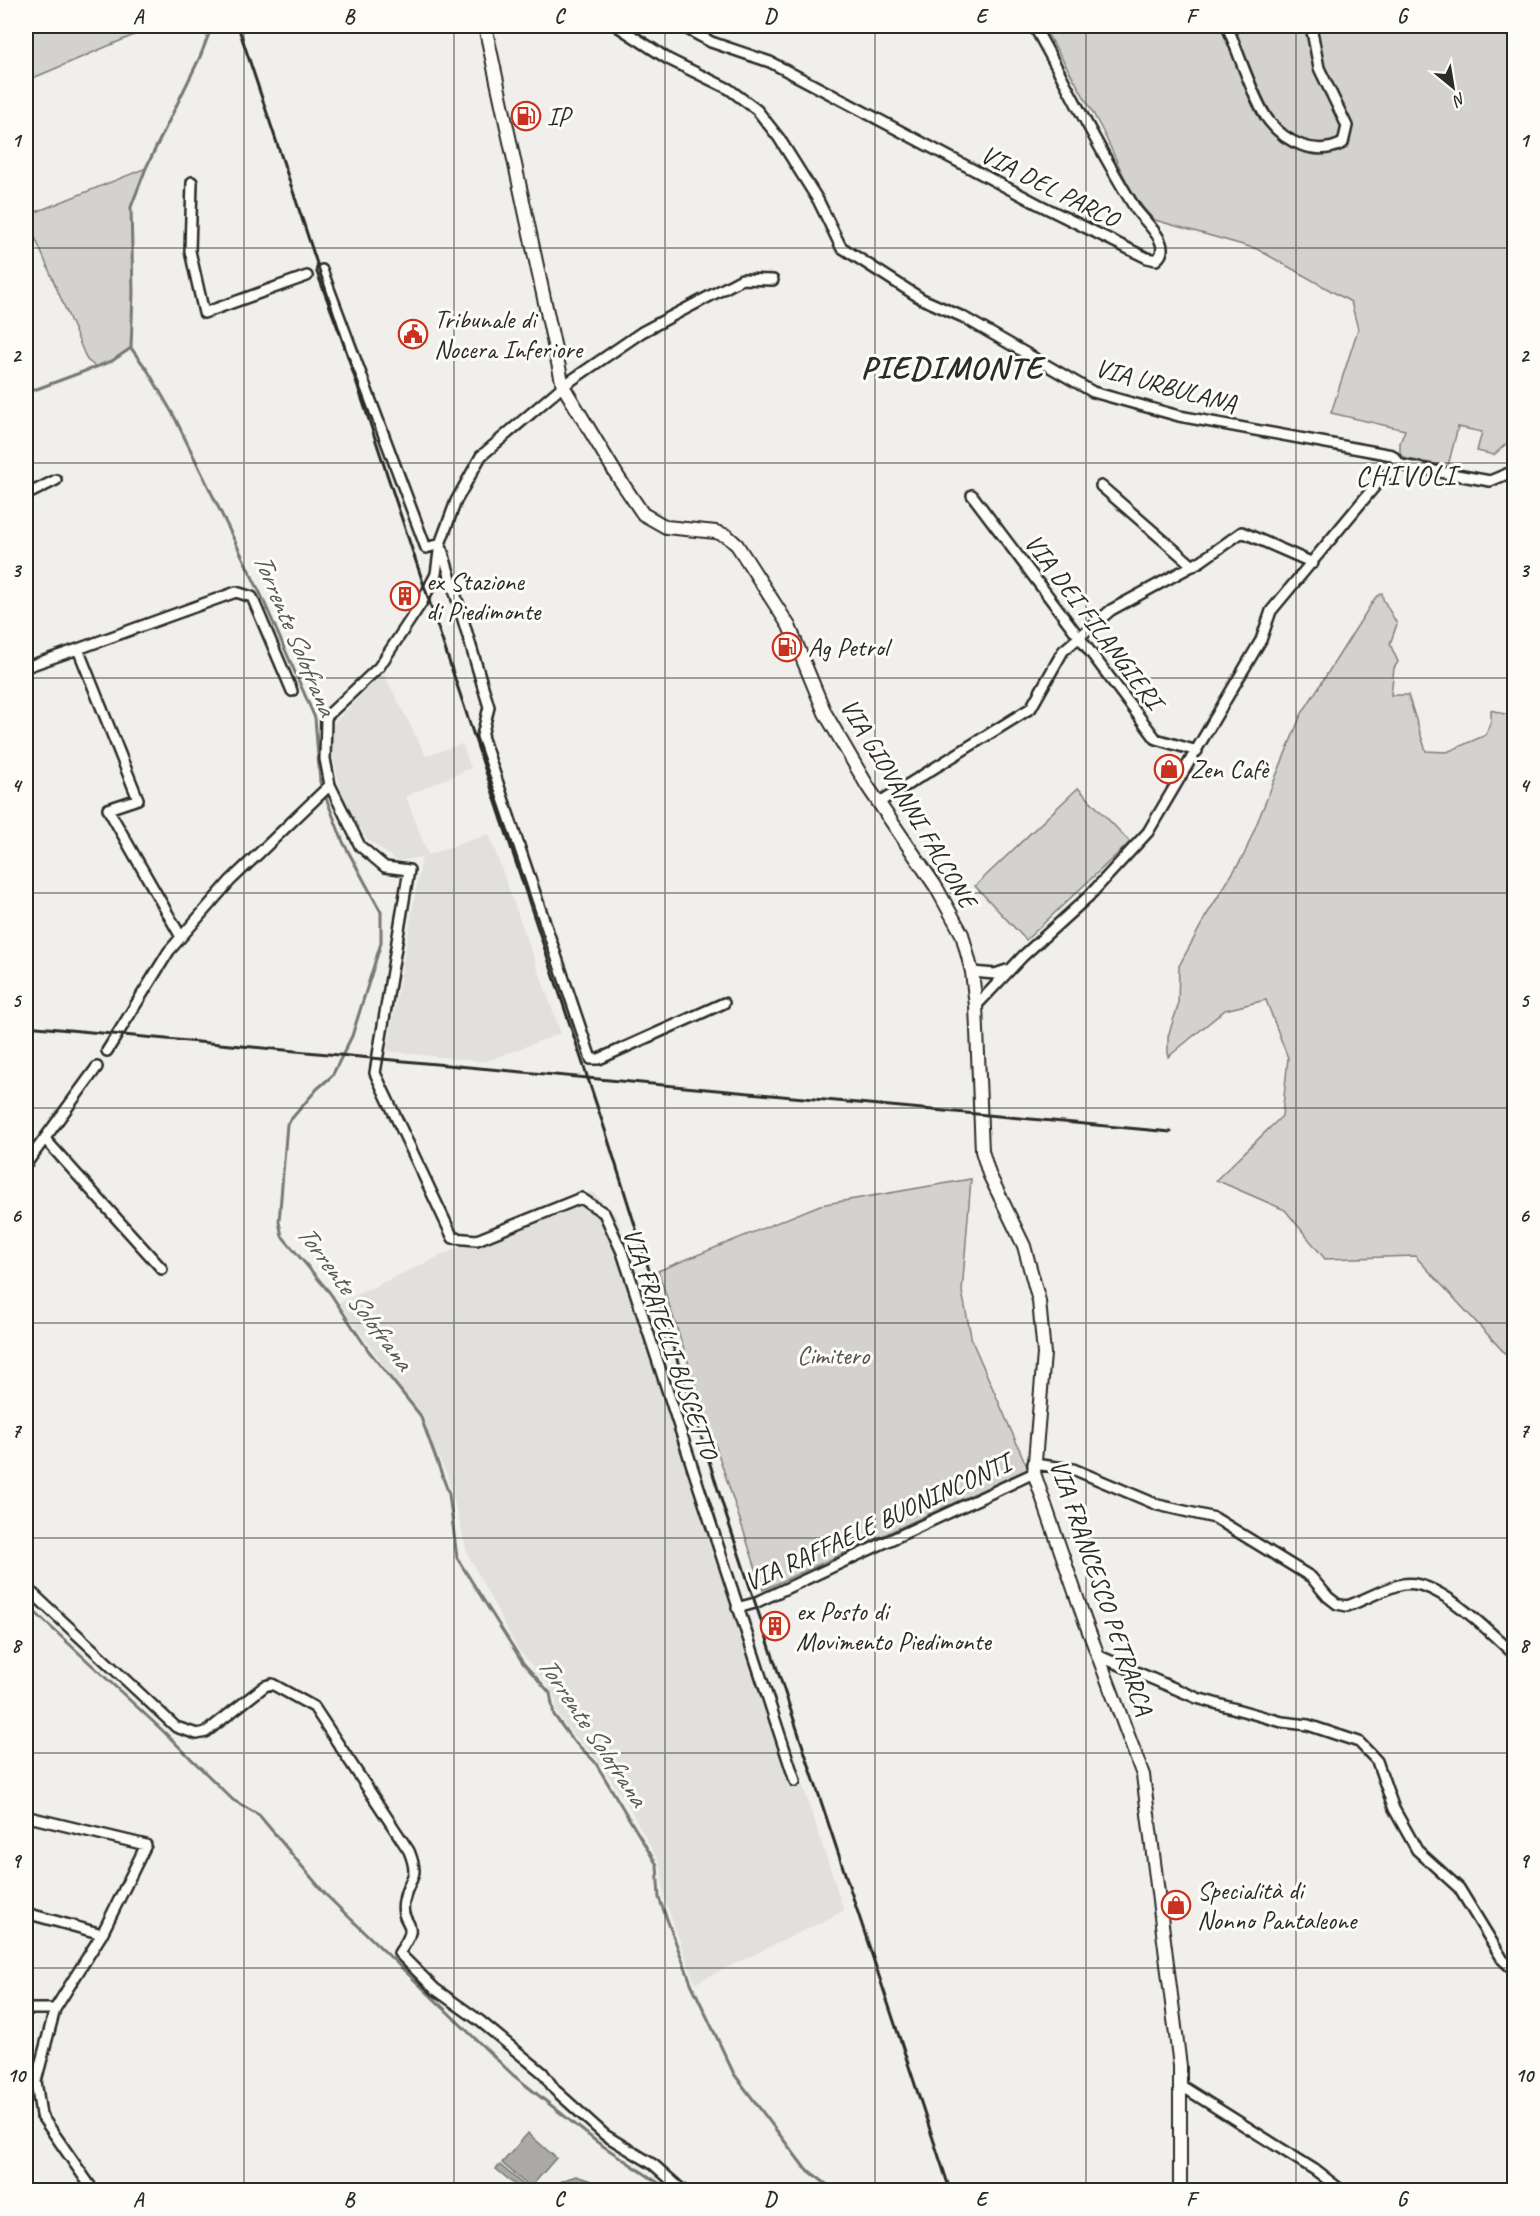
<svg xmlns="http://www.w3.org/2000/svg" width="1540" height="2216" viewBox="0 0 1540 2216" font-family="Caveat,sans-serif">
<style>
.built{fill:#e1e0dc}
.green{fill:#d3d2cf;stroke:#7f7e7d;stroke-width:1.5}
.water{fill:#aaa9a7;stroke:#777775;stroke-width:1.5}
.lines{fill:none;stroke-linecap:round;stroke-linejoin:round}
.stream{stroke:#777775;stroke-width:3}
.minor-casing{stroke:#2b2b2b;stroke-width:14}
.major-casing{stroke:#2b2b2b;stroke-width:16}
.minor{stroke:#fdfcf7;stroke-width:9}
.major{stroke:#fdfcf7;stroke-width:12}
.rail{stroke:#2b2b2b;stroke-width:3}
.grid{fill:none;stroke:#2b2b2b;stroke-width:1.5;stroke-opacity:0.55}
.labels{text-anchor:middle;stroke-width:6;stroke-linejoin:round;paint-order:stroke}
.poi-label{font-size:26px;fill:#2b2b2b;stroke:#fdfcf7;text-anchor:start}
.street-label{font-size:26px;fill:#2b2b2b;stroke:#fdfcf7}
.park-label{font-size:26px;fill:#555554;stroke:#fdfcf7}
.water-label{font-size:27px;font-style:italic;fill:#575756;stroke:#fdfcf7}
.quarter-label{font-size:28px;letter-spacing:1.5px;fill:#2b2b2b;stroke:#fdfcf7}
.district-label{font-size:32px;font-weight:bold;letter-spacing:1.5px;fill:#2b2b2b;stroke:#fdfcf7}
.neatline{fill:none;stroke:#2b2b2b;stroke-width:2}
.grid-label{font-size:20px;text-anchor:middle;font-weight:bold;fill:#2b2b2b}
</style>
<rect width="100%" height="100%" fill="#f0efeb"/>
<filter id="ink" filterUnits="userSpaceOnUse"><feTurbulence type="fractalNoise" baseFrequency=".0167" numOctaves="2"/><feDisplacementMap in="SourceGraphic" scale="12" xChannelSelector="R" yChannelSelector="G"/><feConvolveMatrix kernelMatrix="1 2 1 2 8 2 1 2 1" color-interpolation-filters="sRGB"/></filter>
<g filter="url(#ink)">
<!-- built -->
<path class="built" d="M383 672 426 756 462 744 471 768 406 796 428 855 489 834 561 1033 485 1062 387 1051 422 857 397 861 366 838 342 796 331 749 334 723Z
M593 1192 617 1217 844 1911 695 1983 664 1898 661 1866 628 1805 597 1759 566 1727 556 1711V1701L549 1686 517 1648 468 1555 447 1475 418 1414 339 1303 563 1199Z"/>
<!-- green -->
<path class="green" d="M26 26H155L26 81Z
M1043 26H1514V449L1513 450 1507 443 1494 455 1477 451 1482 432 1458 427 1448 466 1407 459 1400 454V443L1405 430 1331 413 1358 329 1351 302 1257 249 1155 220C1128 197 1117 157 1100 126 1082 92 1062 59 1043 26Z
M146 168 131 207 133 292 131 348 112 361 96 367 87 360 26 216Z
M1382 593 1383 599 1397 624 1390 644 1398 662 1394 668 1391 695H1408L1426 751 1447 752 1486 735 1491 721V710L1508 715 1514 722V1363L1415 1256 1325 1259 1285 1210 1216 1180 1282 1116 1288 1058 1266 1000 1225 1010 1168 1057V1036L1178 1006 1179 966 1206 916 1244 855 1301 715 1375 598Z
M1078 788 1130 842 1026 940 975 886Z
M971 1179 962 1292 972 1341 1028 1469 763 1590 658 1271 820 1205Z"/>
<!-- water -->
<path class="water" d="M528 2133 556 2158 530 2188 502 2163Z
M500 2165 529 2190H521L496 2169Z
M576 2176 591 2181 598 2190H554L561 2181Z"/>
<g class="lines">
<!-- stream -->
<path class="stream" d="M131 348 148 371 174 416 262 597 315 718 320 782 343 842 381 912V943L352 1036 332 1076 317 1089 287 1124 279 1222 282 1236 330 1293 368 1350 420 1415 449 1494 457 1558 523 1663 550 1693 554 1715 571 1738 595 1762 657 1865 659 1898 691 1983 734 2074 804 2167 834 2190
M26 393 112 361 131 348 133 292 131 207 146 168 200 57 212 26
M26 1604 162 1730 233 1800 259 1815 326 1895 513 2075 597 2142 669 2190"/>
<!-- minor casing -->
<g class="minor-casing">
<path id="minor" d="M617 26 668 59 729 89 757 110 779 138 818 200 841 247 922 299 963 317 1093 392 1179 416 1392 455 1401 465
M682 26 711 42 770 62 1038 204 1147 258 1156 260C1175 245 1144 222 1135 208 1098 149 1068 86 1034 26
M1227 26C1237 48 1255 104 1269 121 1286 143 1316 157 1343 143L1347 126 1319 68 1311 26
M192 182 190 251 204 313 307 276
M322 270 426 548 440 544
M773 280 742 279 642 332 563 386 481 456 456 501 440 544 436 574 422 602 379 667 326 717 325 759 330 785 360 846 385 867 409 870 375 1073 453 1238 477 1240 581 1198 604 1213 622 1252 795 1781
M1401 465 1490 481 1514 471
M1101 486 1193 566
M26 495 56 480
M972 495 1156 739 1197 751
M442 549 489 707 482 736 591 1059H599L724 1003
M78 649 236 592 252 597 292 691
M26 667 78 649 138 799 108 809 181 937
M878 803 1031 708 1063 651 1111 610 1201 561 1242 532 1313 563
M972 972 995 974 1007 970
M976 1006 1023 956 1089 896 1148 832 1261 640 1271 611 1380 480 1401 465
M107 1051 169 951 230 881 330 785
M45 1139 162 1269
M26 1164 97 1067
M1033 1464 1073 1469 1158 1505 1215 1518 1311 1577 1328 1597 1337 1604 1347 1606C1365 1600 1384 1588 1403 1584 1437 1577 1490 1633 1514 1654
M26 1587 176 1727 197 1734 206 1732 265 1686 272 1684 314 1707 409 1851C421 1881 408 1876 404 1901 399 1929 424 1918 399 1953L435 1989 480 2021 543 2073 555 2090 605 2135 654 2165 682 2190
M737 1608 755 1603 1034 1473
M1099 1656 1197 1698 1282 1722 1308 1725 1359 1742 1377 1761 1394 1809 1417 1850 1459 1888 1503 1960 1514 1970
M26 1819 33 1818 146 1845 102 1934 55 2009H26
M26 1913 102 1934
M55 2009 36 2081 41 2115 93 2190
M1180 2085 1315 2170 1341 2190"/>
</g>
<!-- major casing -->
<g class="major-casing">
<path id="major" d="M485 26 563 386 618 477 643 514 666 527 716 532 727 536 737 545 789 626 825 713 868 787 936 887 962 934 972 972 976 1006 982 1151 989 1174 1024 1246 1039 1301 1044 1354 1034 1473 1085 1621 1143 1775 1180 2066V2190"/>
</g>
<!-- minor -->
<use href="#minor" class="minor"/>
<!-- major -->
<use href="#major" class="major"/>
<!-- rail -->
<path class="rail" d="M238 26 605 1130 726 1515 950 2190
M26 1026 1171 1132"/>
</g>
</g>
<!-- grid -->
<path class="grid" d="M244 26V2190M454 26V2190M665 26V2190M875 26V2190M1086 26V2190M1296 26V2190M26 248H1514M26 463H1514M26 678H1514M26 893H1514M26 1108H1514M26 1323H1514M26 1538H1514M26 1753H1514M26 1968H1514"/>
<!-- icons -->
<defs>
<g id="fuel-ring" transform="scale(1.5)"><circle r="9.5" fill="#fdfcf7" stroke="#c8321e" stroke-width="1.5"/><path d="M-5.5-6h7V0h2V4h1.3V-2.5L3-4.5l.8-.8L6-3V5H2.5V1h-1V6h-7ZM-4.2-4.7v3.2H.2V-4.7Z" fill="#c8321e"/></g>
<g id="civic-ring" transform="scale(1.5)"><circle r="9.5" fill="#fdfcf7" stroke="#c8321e" stroke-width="1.5"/><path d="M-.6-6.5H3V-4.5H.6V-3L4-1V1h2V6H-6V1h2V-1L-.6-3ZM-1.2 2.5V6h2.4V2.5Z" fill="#c8321e"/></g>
<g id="building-ring" transform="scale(1.5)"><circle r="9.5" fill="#fdfcf7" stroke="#c8321e" stroke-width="1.5"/><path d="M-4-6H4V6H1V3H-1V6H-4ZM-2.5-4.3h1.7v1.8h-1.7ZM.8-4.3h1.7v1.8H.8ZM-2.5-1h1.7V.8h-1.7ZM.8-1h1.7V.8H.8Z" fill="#c8321e"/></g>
<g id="shop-ring" transform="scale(1.5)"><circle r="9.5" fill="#fdfcf7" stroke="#c8321e" stroke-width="1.5"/><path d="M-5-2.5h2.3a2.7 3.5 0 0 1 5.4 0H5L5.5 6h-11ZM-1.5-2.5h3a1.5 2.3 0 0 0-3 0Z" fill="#c8321e"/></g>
</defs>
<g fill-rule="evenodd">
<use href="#fuel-ring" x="526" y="116"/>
<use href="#civic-ring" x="413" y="334"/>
<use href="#building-ring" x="405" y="596"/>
<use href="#fuel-ring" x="787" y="647"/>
<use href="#shop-ring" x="1169" y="769"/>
<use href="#building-ring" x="775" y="1626"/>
<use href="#shop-ring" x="1176" y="1905"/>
</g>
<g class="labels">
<!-- poi labels -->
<g class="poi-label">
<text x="547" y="125">IP</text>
<text x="434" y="328">Tribunale di<tspan x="434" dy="30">Nocera Inferiore</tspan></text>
<text x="426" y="590">ex Stazione<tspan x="426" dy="30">di Piedimonte</tspan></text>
<text x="808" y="656">Ag Petrol</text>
<text x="1190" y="778">Zen Cafè</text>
<text x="796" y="1620">ex Posto di<tspan x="796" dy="30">Movimento Piedimonte</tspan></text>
<text x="1197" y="1899">Specialità di<tspan x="1197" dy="30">Nonno Pantaleone</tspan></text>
</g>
<!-- street labels -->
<g class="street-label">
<text transform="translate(1050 186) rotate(27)" y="9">VIA DEL PARCO</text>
<text transform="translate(1166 385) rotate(15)" y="9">VIA URBULANA</text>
<text transform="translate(1094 621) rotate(53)" y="9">VIA DEI FILANGIERI</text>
<text transform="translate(909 803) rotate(59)" y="9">VIA GIOVANNI FALCONE</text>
<text transform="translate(671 1343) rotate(71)" y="9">VIA FRATELLI BUSCETTO</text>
<text transform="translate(877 1522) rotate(-25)" y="9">VIA RAFFAELE BUONINCONTI</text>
<text transform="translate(1102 1587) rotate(71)" y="9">VIA FRANCESCO PETRARCA</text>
</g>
<!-- park labels -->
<g class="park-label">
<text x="833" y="1364">Cimitero</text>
</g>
<!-- water labels -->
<g class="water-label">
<text transform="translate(295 634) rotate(67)" y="9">Torrente Solofrana</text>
<text transform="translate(355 1297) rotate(53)" y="9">Torrente Solofrana</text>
<text transform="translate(593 1731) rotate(56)" y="9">Torrente Solofrana</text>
</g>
<!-- quarter labels -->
<g class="quarter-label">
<text x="1406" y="485">CHIVOLI</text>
</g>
<!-- district labels -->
<g class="district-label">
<text x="952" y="378">PIEDIMONTE</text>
</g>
</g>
<!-- margin -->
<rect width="1540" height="2216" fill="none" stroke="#fdfcf7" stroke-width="66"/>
<!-- north arrow -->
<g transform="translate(1453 87) rotate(150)" stroke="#fdfcf7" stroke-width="4.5" paint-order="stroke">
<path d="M0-4.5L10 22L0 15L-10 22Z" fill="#2b2b2b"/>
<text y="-9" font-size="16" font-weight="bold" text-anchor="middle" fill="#2b2b2b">N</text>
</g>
<rect x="33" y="33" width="1474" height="2150" class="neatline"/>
<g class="grid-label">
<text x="138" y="23">A</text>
<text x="349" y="23">B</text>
<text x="559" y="23">C</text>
<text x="770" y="23">D</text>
<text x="981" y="23">E</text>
<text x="1191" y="23">F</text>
<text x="1402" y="23">G</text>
<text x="16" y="147">1</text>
<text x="1524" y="147">1</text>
<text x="16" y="362">2</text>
<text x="1524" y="362">2</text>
<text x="16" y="577">3</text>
<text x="1524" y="577">3</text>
<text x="16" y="792">4</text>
<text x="1524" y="792">4</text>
<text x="16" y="1007">5</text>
<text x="1524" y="1007">5</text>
<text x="16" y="1222">6</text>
<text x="1524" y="1222">6</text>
<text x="16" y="1437">7</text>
<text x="1524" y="1437">7</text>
<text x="16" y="1652">8</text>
<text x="1524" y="1652">8</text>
<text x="16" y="1867">9</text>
<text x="1524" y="1867">9</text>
<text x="16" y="2082">10</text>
<text x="1524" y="2082">10</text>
<text x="138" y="2206">A</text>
<text x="349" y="2206">B</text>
<text x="559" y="2206">C</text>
<text x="770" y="2206">D</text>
<text x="981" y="2206">E</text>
<text x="1191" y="2206">F</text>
<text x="1402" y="2206">G</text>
</g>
</svg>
